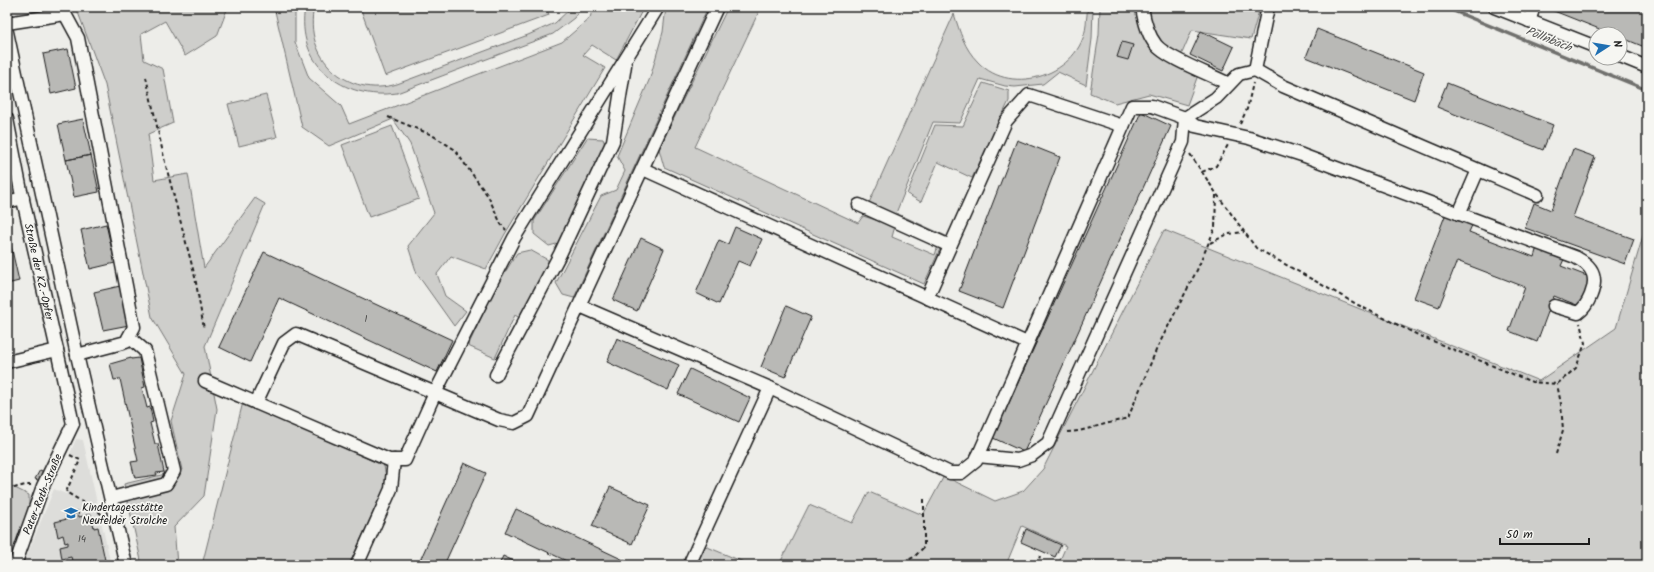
<svg xmlns="http://www.w3.org/2000/svg" width="1654" height="572" viewBox="0 0 1654 572" font-family="Kalam,sans-serif">
<style>
.built{fill:#ddddda}
.green{fill:#cececb;stroke:#757574}
.lines{fill:none;stroke-linecap:round;stroke-linejoin:round}
.stream{stroke:#6f6f6d;stroke-width:3.5}
.building{fill:#b9b9b6;stroke:#1c1c1c}
.minor-casing{stroke:#1c1c1c;stroke-width:15}
.path{stroke:#1c1c1c;stroke-width:2;stroke-dasharray:4 3;stroke-linecap:butt}
.minor{stroke:#f6f6f2;stroke-width:12}
.labels{text-anchor:middle;stroke-width:3.5;stroke-linejoin:round;paint-order:stroke}
.number-label{font-size:9px;fill:#434342}
.street-label{font-size:11px;fill:#1c1c1c;stroke:#f6f6f2}
.poi-label{font-size:11px;fill:#1c1c1c;stroke:#f6f6f2;text-anchor:start}
.water-label{font-size:12px;font-style:italic;fill:#535352;stroke:#f6f6f2}
</style>
<rect width="100%" height="100%" fill="#edede9"/>
<filter id="ink" filterUnits="userSpaceOnUse"><feTurbulence type="fractalNoise" baseFrequency=".025" numOctaves="2"/><feDisplacementMap in="SourceGraphic" scale="8" xChannelSelector="R" yChannelSelector="G"/><feConvolveMatrix kernelMatrix="1 2 1 2 8 2 1 2 1" color-interpolation-filters="sRGB"/></filter>
<g filter="url(#ink)">
<!-- built -->
<path class="built" d="M76 439 83 440 111 565H23L54 489 66 494 81 460 70 454Z"/>
<!-- green -->
<path class="green" d="M76 7H228L217 36 185 56 165 21 141 34 144 60 163 69 173 123 148 134 154 180 188 174 204 268 255 198 265 204 205 346 217 409 204 496 174 527 177 565H142L124 484 182 470 171 421 186 374 152 317 105 85Z
M274 7H295V42L309 78 341 106 349 124 562 42 590 18 593 7H644L616 60 592 45 583 55 605 68 505 234 486 269 451 256 437 274 445 296 466 311 454 326 417 274 408 246 434 213 410 144 393 119 329 146 302 127Z
M305 7H314C303 57 347 99 397 84L528 35 555 23 572 7H582L574 18 553 34 397 93C343 101 295 64 305 7Z
M360 7H546L549 15 385 76Z
M666 7H708L574 298 563 295 556 283 601 196 616 190 625 171 617 156 650 78 663 32Z
M728 7H761L695 147 858 223 863 216 895 226 892 237 935 255 941 236 869 203 954 14C960 32 964 48 978 62 1012 98 1081 74 1086 25 1086 19 1088 13 1087 7H1093L1092 39 1086 85 1058 72 1043 84 1015 87 1005 86 980 79 960 123 933 122 896 213 946 236 924 284 664 167 659 149Z
M1100 7H1260L1251 39 1192 30 1180 58 1198 75 1187 105 1149 94 1115 103 1090 93 1099 34Z
M983 83 1009 91V101L972 178 938 162 921 202 907 194 935 125 963 126Z
M266 95 277 137 239 146 228 104Z
M392 126 419 199 369 217 342 145Z
M587 138 603 139 606 147 560 243 549 246 534 234V221Z
M1647 222V565H1058L1066 546 1022 526 1006 565H779L809 505 852 523 869 492 923 515 944 476 995 501 1023 491 1043 469 1164 230 1539 381 1616 328Z
M530 250 548 260 549 267 521 319 515 315 495 358 468 346 494 290 517 253Z
M243 402 384 466 387 482 349 565H202Z
M7 484 29 495V508L11 565H7Z
M705 546 751 565H697Z"/>
<g class="lines">
<!-- stream -->
<path class="stream" d="M1444 7 1647 90"/>
</g>
<!-- building -->
<path class="building" d="M1549 7H1647V48L1620 37V34H1612L1549 9Z
M1317 29 1424 72 1414 100 1306 57Z
M1201 31 1234 47 1223 71 1190 55Z
M1122 42 1133 45 1128 60 1117 57Z
M68 49 76 88 51 94 43 54Z
M1447 83 1553 125 1543 150 1437 107Z
M1141 112 1171 126 1024 452 993 438Z
M83 119 91 155 66 160 58 124Z
M1017 140 1060 157 1003 308 959 291Z
M1573 149 1595 157 1573 217 1634 239 1625 264 1525 228 1534 203 1551 210Z
M91 155 99 192 74 197 66 160Z
M1446 213 1473 223 1469 232 1534 257 1537 247 1565 257 1561 266 1592 278 1582 307 1554 296 1537 342 1509 331 1525 287 1457 261 1439 307 1414 298Z
M106 224 115 263 90 269 81 230Z
M735 227 762 239 750 266 738 261 719 304 696 293 719 240 728 244Z
M7 228 19 281 7 284Z
M641 238 664 249 637 311 613 300Z
M264 252 452 340 437 372 279 298 250 362 219 347Z
M120 286 129 325 103 330 94 292Z
M786 306 811 317 785 377 761 367Z
M617 338 679 365 668 390 607 362Z
M131 358V359L139 358 145 387 142 388 147 408 150 407 153 422 150 423 155 444H158L164 472 156 473 157 475 135 478 131 462 138 461 120 379 114 380 110 364Z
M690 369 750 398 739 422 678 394Z
M464 463 486 473 444 565H418Z
M40 470 44 472 40 481 35 479Z
M610 487 650 505 632 544 592 526Z
M516 509 634 565H575L505 532Z
M78 511 79 517 91 514 94 528 98 527 106 565H69L73 564 71 557 62 559 60 547 68 545V542L65 543 63 535 58 537 55 522 67 519 66 513Z
M1026 529 1061 545 1055 557 1021 542Z
M503 556 522 565H499Z"/>
<g class="lines">
<!-- minor casing -->
<g class="minor-casing">
<g id="minor">
<path d="M66 7 65 14 78 38 134 327 126 342 77 355"/>
<path d="M1142 7C1144 20 1147 34 1156 45 1166 58 1212 75 1229 84"/>
<path d="M1268 7 1255 70 1283 86 1537 195"/>
<path d="M1494 7 1596 47"/>
<path d="M1529 21 1534 7"/>
<path d="M7 23 65 14"/>
<path d="M7 32 77 355 126 565"/>
<path d="M1620 56 1647 67"/>
<path d="M1185 118 1195 126 1249 138 1302 155 1575 257C1582 261 1590 265 1593 274 1597 286 1588 306 1578 313L1554 306"/>
<path id="s1" d="M7 119 21 191 57 350 73 424 43 486 15 565"/>
<path d="M643 169 1027 343"/>
<path d="M7 202 23 198"/>
<path d="M859 205 950 246"/>
<path d="M1459 214 1478 170"/>
<path d="M927 298 1006 121 1029 95 1123 126"/>
<path d="M580 306 770 388 950 473H961L976 461 1132 106H1152L1185 118 1216 98 1239 74 1255 70"/>
<path d="M7 362 57 350"/>
<path d="M496 375 560 254 613 141 625 65"/>
<path d="M205 381 389 460H405L435 393 514 238 658 7"/>
<path d="M256 403 284 343 296 334 499 420 514 423 528 416 717 7"/>
<path d="M978 456 1018 460 1032 455 1048 443 1183 142 1185 118"/>
<path d="M111 498 166 484 174 471 145 351 129 337"/>
<path d="M357 565 391 489 394 460"/>
<path d="M689 565 770 388"/>
</g>
</g>
<!-- path -->
<path class="path" d="M146 77 165 162 195 277 204 329
M388 117 432 135 454 149 488 196 501 224 506 230
M1240 124 1247 109 1253 83
M1190 154 1216 193 1256 248 1358 305 1418 335 1532 382 1557 384 1576 368 1585 343 1580 323
M1202 172 1216 166 1228 145
M1210 243 1228 234 1244 232
M1067 432 1079 431 1128 418 1157 348 1197 270 1215 228 1216 195
M1556 454 1563 430 1561 404 1557 384
M70 455 80 460 66 492 98 511 102 515
M7 490 25 485H31
M897 565 914 557 924 547V496
M1037 565 1040 556"/>
<!-- minor -->
<use href="#minor" class="minor"/>
</g>
</g>
<!-- icons -->
<defs>
<g id="school-bare" transform="scale(1.08)"><path d="M0-5L7-2L0 1L-7-2ZM-4 1L0 2.5L4 1V4Q0 6-4 4Z" fill="#1f6fb2" stroke="#f6f6f2" stroke-width="2.5" paint-order="stroke"/></g>
</defs>
<g fill-rule="evenodd">
<use href="#school-bare" x="71" y="513"/>
</g>
<g class="labels">
<!-- number labels -->
<g class="number-label">
<text x="366" y="322">1</text>
<text x="82" y="542">14</text>
</g>
<!-- street labels -->
<g class="street-label">
<text dy="4" stroke="none"><textPath href="#s1" startOffset="156">Straße der KZ.-Opfer</textPath></text>
<text transform="translate(42 494) rotate(-68)" y="4">Pater-Roth-Straße</text>
</g>
<!-- poi labels -->
<g class="poi-label">
<text x="82" y="511">Kindertagesstätte<tspan x="82" dy="13">Neufelder Strolche</tspan></text>
</g>
<!-- water labels -->
<g class="water-label">
<text transform="translate(1549 39) rotate(22)" y="4">Pollnbach</text>
</g>
</g>
<!-- margin -->
<rect width="1654" height="572" fill="none" stroke="#f6f6f2" stroke-width="24"/>
<rect x="12" y="12" width="1630" height="548" fill="none" stroke="#1c1c1c" stroke-width="1.5" filter="url(#ink)"/>
<!-- north arrow -->
<g transform="translate(1608 46) rotate(78)"><circle r="19" fill="#f6f6f2" stroke="#9f9f9c"/>
<path d="M0-3L7 15L0 10L-7 15Z" fill="#1f6fb2"/>
<text y="-6" font-size="11" font-weight="bold" text-anchor="middle" fill="#1c1c1c">N</text>
</g>
<!-- scale -->
<path d="M1500 538v6h89v-6" fill="none" stroke="#1c1c1c" stroke-width="2"/>
<text x="1506" y="538" font-size="12" fill="#1c1c1c" stroke="#f6f6f2" stroke-width="3" paint-order="stroke">50 m</text>
</svg>
